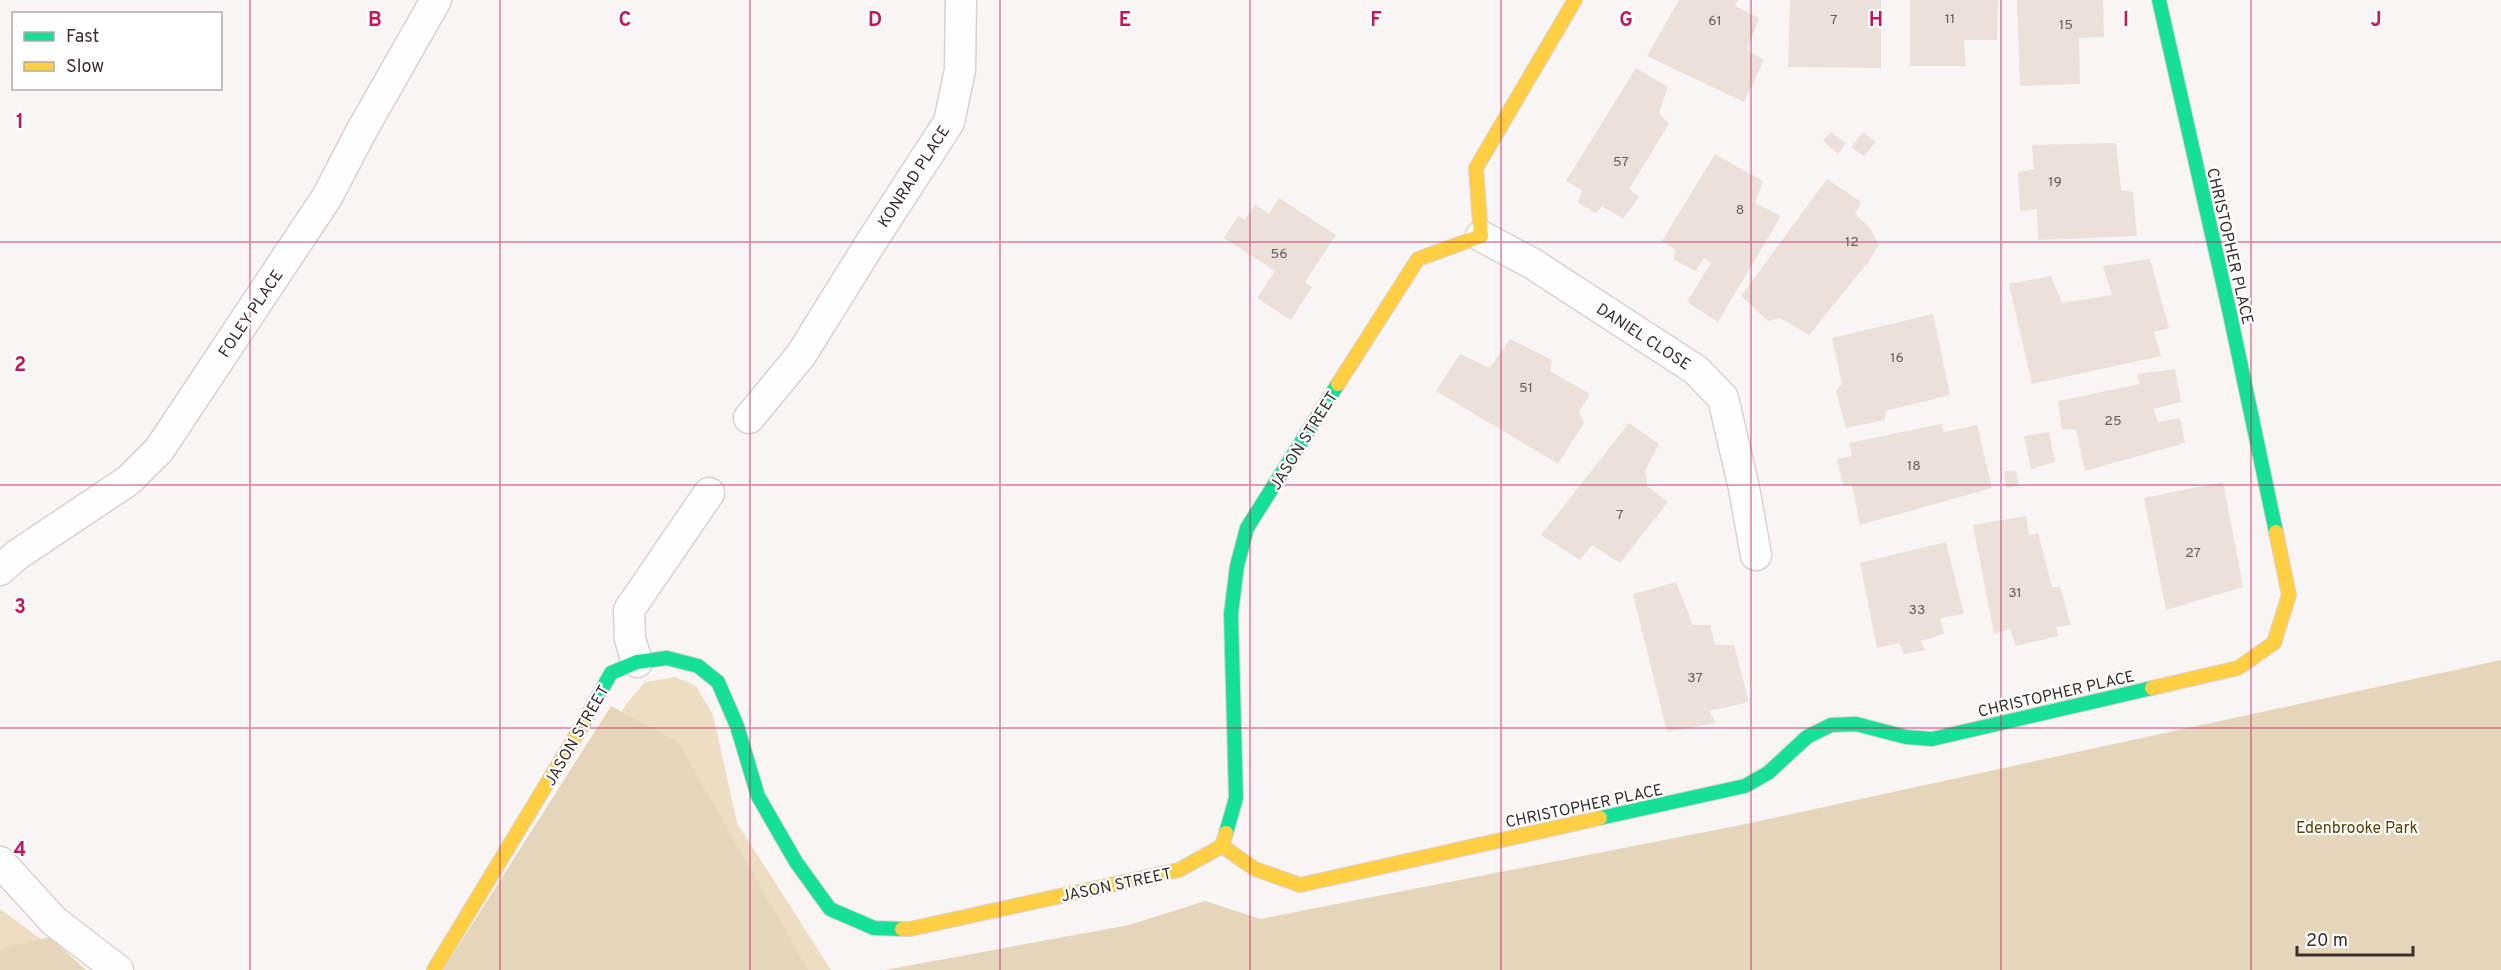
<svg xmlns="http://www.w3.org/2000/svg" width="2501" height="970" viewBox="0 0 2501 970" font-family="Overpass,sans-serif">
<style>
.green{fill:#edddc3}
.forest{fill:#e5d5ba}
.building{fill:#ebe0da}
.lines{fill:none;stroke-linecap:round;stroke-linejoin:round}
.street-casing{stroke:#dad1d1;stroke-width:33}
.fast-casing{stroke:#dad1d1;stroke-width:16}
.slow-casing{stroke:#dad1d1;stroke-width:16}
.street{stroke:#fefefe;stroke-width:30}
.fast{stroke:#16e098;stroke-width:14}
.slow{stroke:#ffcf43;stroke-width:14}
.grid{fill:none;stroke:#c2185b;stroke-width:1.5;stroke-opacity:0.55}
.labels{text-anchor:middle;stroke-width:4.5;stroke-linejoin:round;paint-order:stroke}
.number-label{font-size:14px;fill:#685a58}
.street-label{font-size:16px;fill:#3c2e2d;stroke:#fff}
.park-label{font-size:16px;fill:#5d4304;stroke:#fff}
.grid-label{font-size:20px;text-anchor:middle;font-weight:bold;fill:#c2185b;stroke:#fff;stroke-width:4.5;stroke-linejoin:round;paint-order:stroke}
</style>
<rect width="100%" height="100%" fill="#f9f5f5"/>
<!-- green -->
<path class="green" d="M675 677 696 686 713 715 737 823 831 970H458L627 703 645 682Z
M0 909 83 970H0Z"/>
<!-- forest -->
<path class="forest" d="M2501 660V970H885L1129 925 1205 901 1260 919 1741 825Z
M611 706 678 742 808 970H443Z
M50 937 86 970H0V949Z"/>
<!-- building -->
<path class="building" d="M1679 0H1738L1735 6 1759 18 1747 50 1764 60 1744 102 1647 56Z
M1790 0H1881V68L1788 67Z
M1910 0H1998L1997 40H1964L1966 66H1910Z
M2017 0H2103L2104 37 2079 38 2080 84 2020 86Z
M1636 68 1668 87 1659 113 1669 124 1629 189 1639 197 1623 219 1602 206 1596 213 1578 203 1582 190 1566 181Z
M1831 132 1846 143 1838 154 1823 141Z
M1863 132 1876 142 1864 156 1851 147Z
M2116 143 2121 190 2133 192 2137 236 2038 240 2037 209 2020 211 2018 172 2034 169 2032 145Z
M1715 154 1763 181 1755 203 1781 216 1718 322 1687 302 1711 263 1704 258 1695 271 1673 259 1676 250 1662 241Z
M1827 179 1861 202 1855 214 1871 229 1879 245 1869 261 1809 335 1780 318 1768 321 1741 296Z
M1279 198 1336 235 1305 282 1312 287 1291 320 1257 298 1275 271 1224 238 1238 216 1245 220 1255 204 1269 214Z
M2150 259 2169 328 2154 332 2161 356 2032 384 2009 284 2051 276 2062 303 2112 295 2103 266Z
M1933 314 1950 395 1885 411V420L1846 428 1836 391 1842 384 1832 338Z
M1510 339 1552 360 1550 371 1590 394 1579 412 1584 423 1558 464 1436 391 1460 354 1490 368Z
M2175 369 2181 402 2153 409 2158 422 2180 418 2185 443 2085 471 2076 430 2062 429 2058 401 2140 384 2137 374Z
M1629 423 1659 444 1645 471 1648 487 1668 502 1620 563 1592 545 1580 560 1541 535Z
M1941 424 1944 432 1977 425 1992 488 1860 525 1852 485H1843L1837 459 1852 456 1849 443Z
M2049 432 2055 462 2031 469 2024 436Z
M2004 471H2016L2019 486 2006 488Z
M2223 482 2243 587 2166 610 2144 498Z
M2026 516 2029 535 2038 533 2052 587H2060L2071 625 2056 627 2058 636 2016 646 2010 629 1994 634 1973 525Z
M1946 542 1964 614 1940 618 1944 634 1921 641 1925 650 1904 654 1899 643 1877 648 1860 563Z
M1676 582 1693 625H1710L1715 645H1734L1749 702 1709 711 1716 723 1667 732 1633 594Z"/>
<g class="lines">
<!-- street casing -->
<g class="street-casing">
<path id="street" d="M1481 236 1533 264 1696 370 1723 398 1744 488 1756 555
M749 418 801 355 868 247 949 122 960 70 961 0
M0 570 17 555 129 480 159 450 327 197 362 130 436 0
M637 662 630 639 629 610 709 493
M0 862 54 921 118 970"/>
</g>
<!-- fast casing -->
<g class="fast-casing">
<path id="fast" d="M2159 0 2230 314 2276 532
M583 724 611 673 637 662 667 658 698 666 718 682 737 726 758 796 796 862 830 909 874 928 902 929
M1600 818 1745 786 1768 773 1807 737 1831 725 1856 724 1906 737 1932 739 2152 688
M1226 833 1236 798 1231 614 1237 566 1247 528 1338 384"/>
</g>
<!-- slow casing -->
<g class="slow-casing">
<path id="slow" d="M1338 384 1418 259 1481 236 1476 168 1575 0
M2152 688 2238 668 2274 643 2289 595 2276 532
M1222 846 1255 869 1300 885 1600 818
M902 929H910L1179 870 1222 846 1226 833
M434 970 583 724"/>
</g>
<!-- street -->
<use href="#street" class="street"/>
<!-- fast -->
<use href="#fast" class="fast"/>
<!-- slow -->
<use href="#slow" class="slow"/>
</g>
<!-- grid -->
<path class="grid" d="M250 0V970M500 0V970M750 0V970M1000 0V970M1250 0V970M1501 0V970M1751 0V970M2001 0V970M2251 0V970M0 242H2501M0 485H2501M0 728H2501"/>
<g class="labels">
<!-- number labels -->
<g class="number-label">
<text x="1950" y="23">11</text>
<text x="1834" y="24">7</text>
<text x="1715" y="25">61</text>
<text x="2066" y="29">15</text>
<text x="1621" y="166">57</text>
<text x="2055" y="186">19</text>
<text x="1740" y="214">8</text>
<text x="1852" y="246">12</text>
<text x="1279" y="258">56</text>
<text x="1897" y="362">16</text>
<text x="1526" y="392">51</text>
<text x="2113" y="425">25</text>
<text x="1914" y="470">18</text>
<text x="1620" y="519">7</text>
<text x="2193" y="557">27</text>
<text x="2015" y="597">31</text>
<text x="1917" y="614">33</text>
<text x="1695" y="682">37</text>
</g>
<!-- street labels -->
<g class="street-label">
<text transform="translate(913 176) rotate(-57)" y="6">KONRAD PLACE</text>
<text transform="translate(2231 246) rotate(77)" y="6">CHRISTOPHER PLACE</text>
<text transform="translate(250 313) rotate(-56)" y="6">FOLEY PLACE</text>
<text transform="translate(1644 336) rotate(33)" y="6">DANIEL CLOSE</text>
<text transform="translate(1303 440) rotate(-58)" y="6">JASON STREET</text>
<text transform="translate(2056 693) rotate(-13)" y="6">CHRISTOPHER PLACE</text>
<text transform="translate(576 735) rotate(-60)" y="6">JASON STREET</text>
<text transform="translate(1584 805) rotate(-12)" y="6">CHRISTOPHER PLACE</text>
<text transform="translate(1116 884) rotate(-12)" y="6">JASON STREET</text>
</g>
<!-- park labels -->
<g class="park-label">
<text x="2357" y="833">Edenbrooke Park</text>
</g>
</g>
<g class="grid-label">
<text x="375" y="26">B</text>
<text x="625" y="26">C</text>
<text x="875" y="26">D</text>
<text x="1125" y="26">E</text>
<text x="1376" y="26">F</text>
<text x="1626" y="26">G</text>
<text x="1876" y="26">H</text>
<text x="2126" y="26">I</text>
<text x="2376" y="26">J</text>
<text x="20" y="128">1</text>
<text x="20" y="371">2</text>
<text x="20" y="613">3</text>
<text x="20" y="856">4</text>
</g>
<!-- legend -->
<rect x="12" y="12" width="210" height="78" fill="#ffffff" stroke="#b1abab" stroke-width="1.5"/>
<rect x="24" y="32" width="30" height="9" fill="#16e098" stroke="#b1abab" stroke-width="1.5"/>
<text x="66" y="42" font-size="18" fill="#3c2e2d">Fast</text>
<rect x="24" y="62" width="30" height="9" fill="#ffcf43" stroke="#b1abab" stroke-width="1.5"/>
<text x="66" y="72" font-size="18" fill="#3c2e2d">Slow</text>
<!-- scale -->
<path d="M2297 946v9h116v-9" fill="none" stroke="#3c2e2d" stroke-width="3"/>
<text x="2306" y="946" font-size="18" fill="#3c2e2d" stroke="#ffffff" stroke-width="4.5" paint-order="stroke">20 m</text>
</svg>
